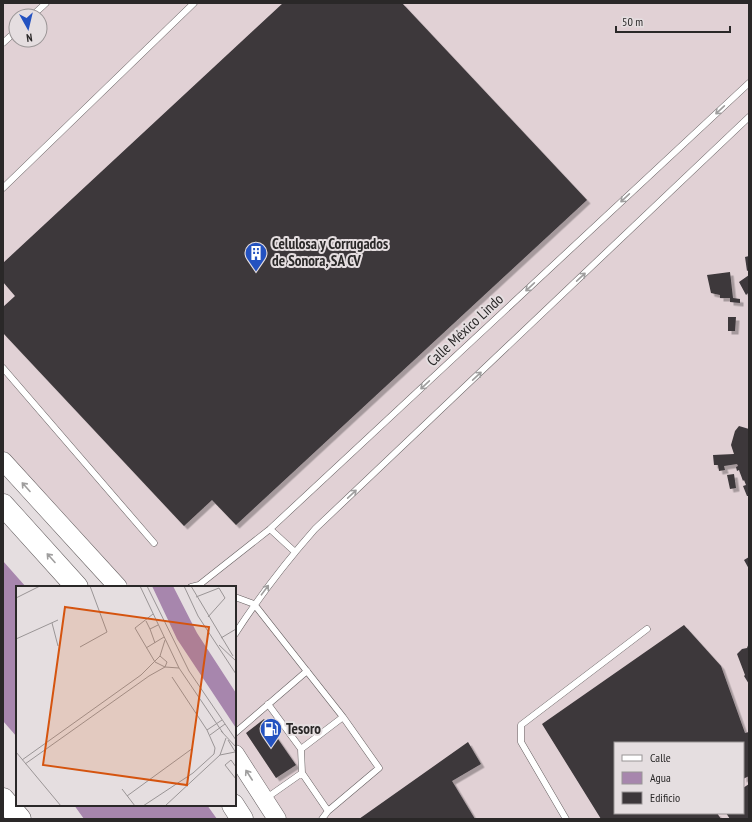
<svg xmlns="http://www.w3.org/2000/svg" width="752" height="822" viewBox="0 0 752 822" font-family="'PT Sans Narrow',sans-serif">
<style>
.built{fill:#e1d1d5;fill-rule:evenodd}
.water{fill:#a786ad}
.building{fill:#3c373a;filter:url(#shadow)}
.lines{fill:none;stroke-linecap:round;stroke-linejoin:round}
.lane-casing{stroke:#655f60;stroke-width:7}
.secondary-casing{stroke:#655f60;stroke-width:19}
.highway-casing{stroke:#655f60;stroke-width:23}
.lane{stroke:#fff;stroke-width:6}
.secondary{stroke:#fff;stroke-width:18}
.highway{stroke:#fff;stroke-width:22}
.oneway{stroke:#9f9e9e}
.labels{text-anchor:middle;stroke-width:4;stroke-linejoin:round;paint-order:stroke}
.poi-label{font-size:15px;font-weight:bold;fill:#2a2828;stroke:#e5dee0;text-anchor:start}
.street-label{font-size:15px;fill:#2a2828;stroke:#e5dee0}
.inset-road{fill:none;stroke:#9a9596;stroke-width:1}
.view{fill:#d5540f;fill-opacity:0.15;stroke:#d5540f;stroke-width:2}
.inset-edge{fill:none;stroke:#2a2828;stroke-width:2}
</style>
<defs>
<filter id="shadow"><feDropShadow dx="3.5" dy="3.5" stdDeviation="0" flood-color="#0004"/></filter>
</defs>
<rect width="100%" height="100%" fill="#e5dee0"/>
<!-- built -->
<path class="built" d="M3 3H749V819H287L235 746V587H122L105 564 3 451ZM16 16H40V40H16ZM615 743H743V813H615Z"/>
<!-- water -->
<path class="water" d="M3 561 26 587H17V737L3 721Z
M74 805H207L217 819H84Z"/>
<!-- building -->
<path class="building" d="M283 3H402L587 200 236 525 212 500 184 526 3 333V307L15 296 3 282V263Z
M749 256V270L747 271 745 257Z
M730 272 733 298 740 299V303L730 302V298H720V295L711 293 707 275Z
M749 275V292L746 295 739 282Z
M728 317H736L735 331H728Z
M739 426 749 429V496H747L743 486 746 485 744 480 743 481 739 470 737 471 736 467 738 466 737 464 724 466 725 470 719 471 718 465H714L713 455 734 454 731 445 735 431Z
M734 474 736 488 730 489 727 475Z
M749 557V569L744 560Z
M684 625 721 666 745 733 749 732V776L743 779V743H615V813H717L721 819H601L542 724Z
M749 643V684L744 676 745 675 737 654 742 649 747 648Z
M264 719 296 765 276 778 246 733Z
M468 742 481 764 452 781 475 819H359Z
M749 784V819H730L726 813H743V788Z"/>
<g class="lines">
<!-- lane casing -->
<g class="lane-casing">
<path id="lane" d="M32 16 46 3
M3 43 16 31
M3 188 194 3
M3 368 154 543
M270 529 295 552
M191 587 199 585 270 529 749 83
M235 597 254 604 343 717 379 768 328 811 322 819
M235 634C259 597 285 563 315 529L749 117
M268 704 301 749 302 773
M235 733 307 671
M301 749 343 717
M265 799 302 773 328 811
M566 819 521 742V725L647 629"/>
</g>
<!-- secondary casing -->
<g class="secondary-casing">
<path id="secondary" d="M3 461 118 587
M235 754 277 819"/>
</g>
<!-- highway casing -->
<g class="highway-casing">
<path id="highway" d="M3 505 77 587
M3 799 20 819
M233 805 242 819"/>
</g>
<!-- lane -->
<use href="#lane" class="lane"/>
<!-- secondary -->
<use href="#secondary" class="secondary"/>
<!-- highway -->
<use href="#highway" class="highway"/>
</g>
<!-- one-way arrows -->
<defs><path id="oneway-shaft" d="M-6 0H5M1.5-3L5.5 0L1.5 3" fill="none" stroke-width="1.6" stroke-linecap="round" stroke-linejoin="round"/></defs>
<g class="oneway">
<use href="#oneway-shaft" transform="translate(720 110) rotate(137)"/>
<use href="#oneway-shaft" transform="translate(625 198) rotate(137)"/>
<use href="#oneway-shaft" transform="translate(581 277) rotate(-43)"/>
<use href="#oneway-shaft" transform="translate(530 287) rotate(137)"/>
<use href="#oneway-shaft" transform="translate(477 376) rotate(-43)"/>
<use href="#oneway-shaft" transform="translate(425 385) rotate(137)"/>
<use href="#oneway-shaft" transform="translate(26 487) rotate(-132)"/>
<use href="#oneway-shaft" transform="translate(352 494) rotate(-43)"/>
<use href="#oneway-shaft" transform="translate(51 558) rotate(-132)"/>
<use href="#oneway-shaft" transform="translate(265 590) rotate(-53)"/>
<use href="#oneway-shaft" transform="translate(249 775) rotate(-123)"/>
</g>
<!-- icons -->
<defs>
<g id="building-pin" transform="scale(1.15)"><path d="M0 17L-7.5 6A9.5 9.5 0 1 1 7.5 6Z" fill="#2452c0" stroke="#e5dee0"/><path d="M-4-6H4V6H1V3H-1V6H-4ZM-2.5-4.3h1.7v1.8h-1.7ZM.8-4.3h1.7v1.8H.8ZM-2.5-1h1.7V.8h-1.7ZM.8-1h1.7V.8H.8Z" fill="#fff"/></g>
<g id="fuel-pin" transform="scale(1.15)"><path d="M0 17L-7.5 6A9.5 9.5 0 1 1 7.5 6Z" fill="#2452c0" stroke="#e5dee0"/><path d="M-5.5-6h7V0h2V4h1.3V-2.5L3-4.5l.8-.8L6-3V5H2.5V1h-1V6h-7ZM-4.2-4.7v3.2H.2V-4.7Z" fill="#fff"/></g>
</defs>
<g fill-rule="evenodd">
<use href="#building-pin" x="256" y="253"/>
<use href="#fuel-pin" x="271" y="729"/>
</g>
<g class="labels">
<!-- poi labels -->
<g class="poi-label">
<text x="272" y="249">Celulosa y Corrugados<tspan x="272" dy="17">de Sonora, SA CV</tspan></text>
<text x="286" y="734">Tesoro</text>
</g>
<!-- street labels -->
<g class="street-label">
<text transform="translate(465 330) rotate(-43)" y="5">Calle México Lindo</text>
</g>
</g>
<!-- overview -->
<g transform="translate(16 586)">
<rect width="220" height="220" fill="#e5dee0"/>
<path d="M136 0H157L181 47 220 107V142L161 53Z" fill="#a786ad"/>
<path class="inset-road" d="M124 0 163 82 207 147M131 0 173 85 220 154M168 0 182 30 220 88M175 0 217 70M180 11 203 2 209 12 192 31M0 12 24 0M137 28 119 42 139 76 149 81 151 76 144 70M130 35 134 43 142 39M36 37 42 60M134 43 139 57M205 52 220 43M0 53 42 34M203 59 220 75M64 61 91 46 74 0M130 62 148 51M156 91 191 144 206 134M205 145 220 161M194 149 209 138M212 154 220 167M0 166 45 220M204 169 219 166M6 174 125 89 144 70 149 54M9 178 133 90 149 81 163 82M220 181 215 174 209 179 220 193M106 203 119 220M111 210 177 162M127 220 177 187 198 168 199 162 191 144M149 220 204 169 210 152"/>
<path class="view" d="M49 21 193 41 171 199 27 179Z"/>
<rect width="220" height="220" class="inset-edge"/>
</g>
<!-- border -->
<rect width="752" height="822" fill="none" stroke="#2a2828" stroke-width="8"/>
<!-- legend -->
<rect x="614" y="742" width="130" height="72" fill="#e5dee0" stroke="#9a9596"/>
<rect x="622" y="755" width="20" height="6" fill="#ffffff" stroke="#9a9596"/>
<text x="650" y="762" font-size="12" fill="#2a2828">Calle</text>
<rect x="622" y="772" width="20" height="12" fill="#a786ad" stroke="#9a9596"/>
<text x="650" y="782" font-size="12" fill="#2a2828">Agua</text>
<rect x="622" y="792" width="20" height="12" fill="#3c373a" stroke="#9a9596"/>
<text x="650" y="802" font-size="12" fill="#2a2828">Edificio</text>
<!-- north arrow -->
<g transform="translate(28 28) rotate(172)"><circle r="19" fill="#e5dee0" stroke="#9a9596"/>
<path d="M0-3L7 15L0 10L-7 15Z" fill="#2452c0"/>
<text y="-6" font-size="11" font-weight="bold" text-anchor="middle" fill="#2a2828">N</text>
</g>
<!-- scale -->
<path d="M616 26v6h114v-6" fill="none" stroke="#2a2828" stroke-width="2"/>
<text x="622" y="26" font-size="12" fill="#2a2828" stroke="#e5dee0" stroke-width="3" paint-order="stroke">50 m</text>
</svg>
